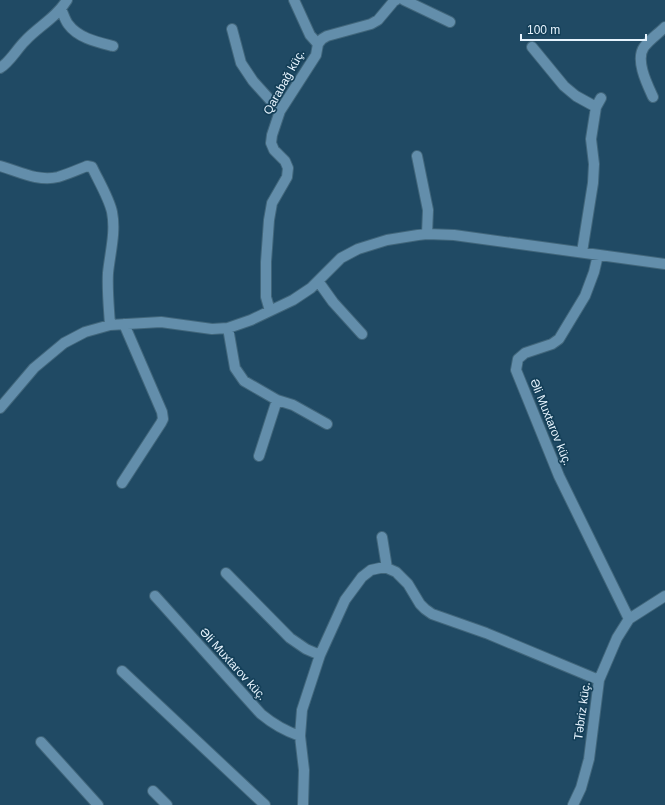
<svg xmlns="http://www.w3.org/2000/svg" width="665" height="805" viewBox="0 0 665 805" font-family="Helvetica,sans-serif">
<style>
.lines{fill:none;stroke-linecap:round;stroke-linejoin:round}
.minor-casing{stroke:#41667b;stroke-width:12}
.minor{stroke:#638eab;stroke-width:10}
.labels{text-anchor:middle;stroke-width:3.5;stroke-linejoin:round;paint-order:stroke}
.street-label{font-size:12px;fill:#e7f4fe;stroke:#143f58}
</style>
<rect width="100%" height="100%" fill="#204a64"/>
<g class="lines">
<!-- minor casing -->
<g class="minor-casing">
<path id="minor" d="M294 0 310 35 318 44
M404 0 450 22
M61 9C63 13 65 20 68 24 78 38 97 42 113 46
M232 29 241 63 253 81 280 111
M532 47 564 86 576 96 596 107
M0 68C10 62 16 50 25 41 39 26 56 18 67 0
M653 97C647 84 635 60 644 47 650 39 658 34 665 27
M417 156 428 210 427 234
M0 166C18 171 38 182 58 177 68 174 77 170 87 166L92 167C98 180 109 198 112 212 116 232 110 253 108 273 107 290 109 308 110 325
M582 252 593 183 594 164 591 139 596 107 601 98
M598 255 594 272 585 296 559 339 552 344 525 353 518 359 516 370 559 476 629 619
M318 281 333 302 362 334
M270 311 266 297V262L269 220 272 203 287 177 288 168 285 161 274 150 271 143 272 135 280 111 316 55 318 44 322 39 327 36 371 24 378 20 394 1 396 0
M228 328 235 368 244 381 277 400 293 405 327 424
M0 408 34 368 64 343 85 332 110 325 161 322 212 329 228 328 251 320 293 300 311 288 341 258 358 249 387 240 418 235 427 234 454 235 665 264
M259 456 277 400
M122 483 161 423 163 419 162 412 124 324
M382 537 387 568
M226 573 290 638 306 649 320 655
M155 596 261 714C273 724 285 731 300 736
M122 671 265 805
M41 742 98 805
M153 791 167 805
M303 805 304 770 300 736 302 710 320 655 345 600 362 577 371 570 380 568H387L396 572 408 584 420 604 425 609 432 614 486 633 599 680
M573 805 581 788 589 759 599 680 617 638 629 619 665 596"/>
</g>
<!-- minor -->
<use href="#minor" class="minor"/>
</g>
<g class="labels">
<!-- street labels -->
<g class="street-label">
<text transform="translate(284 82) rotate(-61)" y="4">Qarabağ küç.</text>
<text transform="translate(551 422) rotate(68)" y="4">Əli Muxtarov küç.</text>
<text transform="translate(233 664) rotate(48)" y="4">Əli Muxtarov küç.</text>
<text transform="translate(582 711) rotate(-82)" y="4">Təbriz küç.</text>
</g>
</g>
<!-- scale -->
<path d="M521 34v6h125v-6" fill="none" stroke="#e7f4fe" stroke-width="2"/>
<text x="527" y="34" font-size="12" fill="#e7f4fe" stroke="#143f58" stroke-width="3" paint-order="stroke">100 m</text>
</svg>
